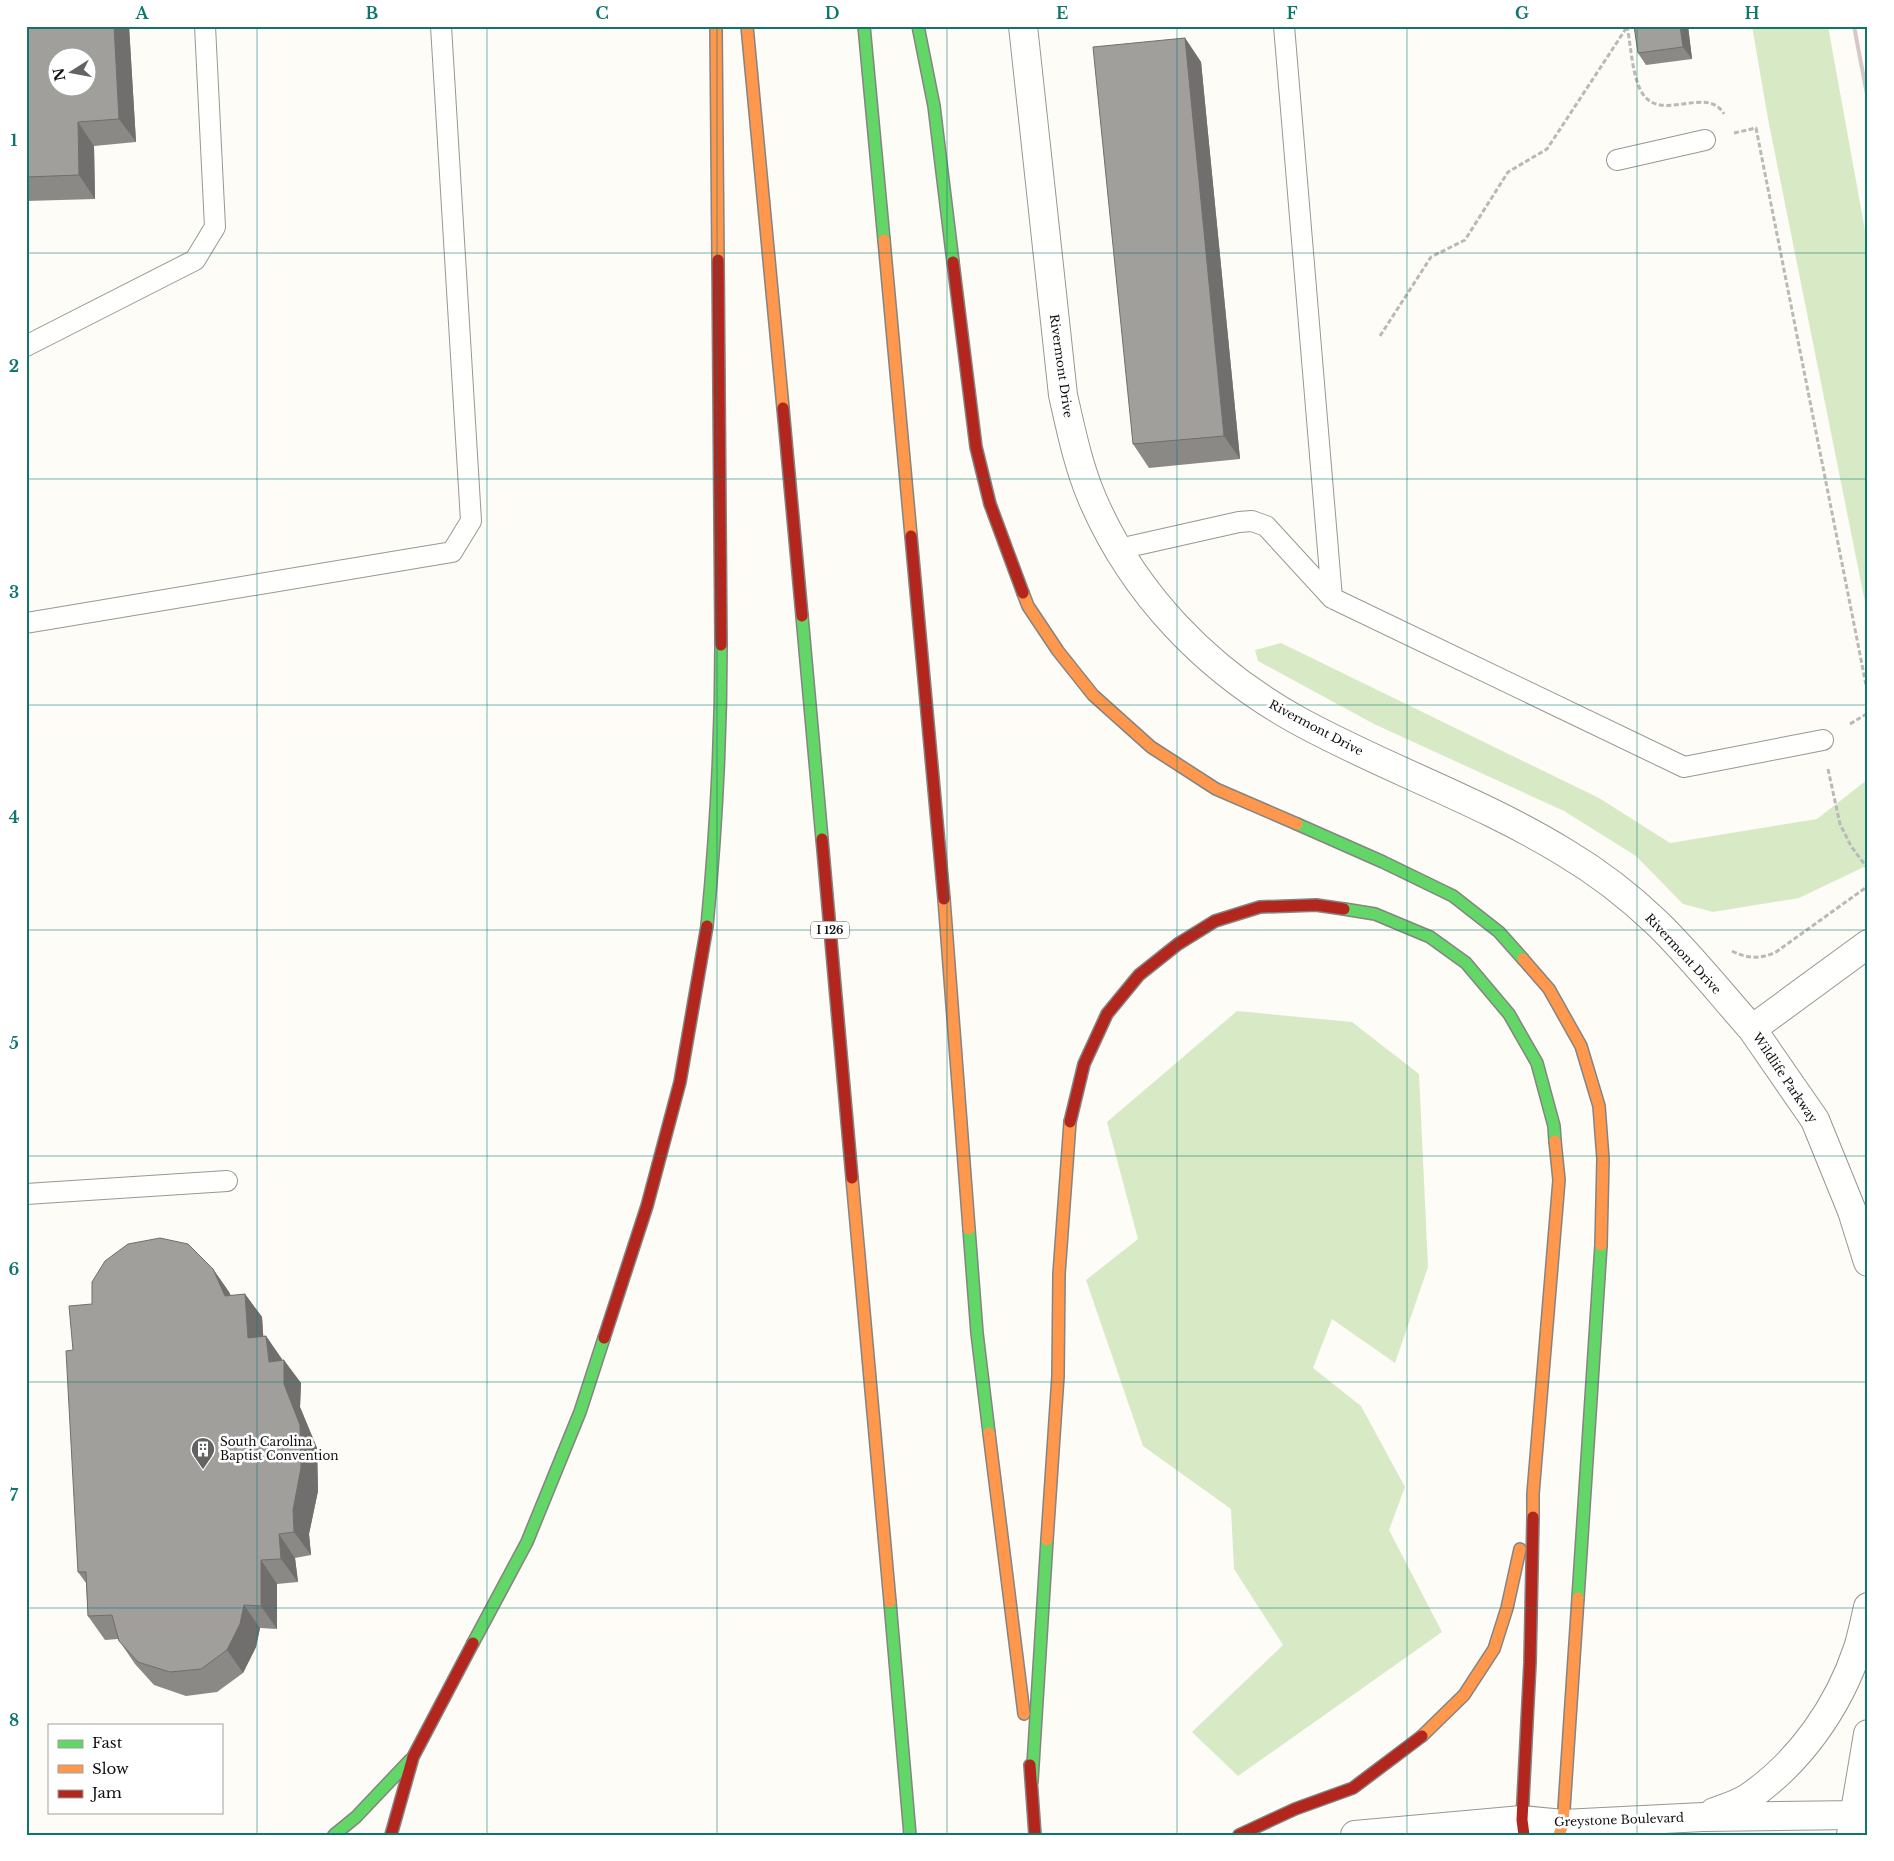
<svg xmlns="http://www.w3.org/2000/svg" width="1894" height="1861" viewBox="0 0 1894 1861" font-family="'Libre Baskerville',serif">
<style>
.forest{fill:#d8eac5}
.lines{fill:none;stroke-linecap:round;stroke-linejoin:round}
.lane-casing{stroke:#979795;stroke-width:22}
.street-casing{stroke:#979795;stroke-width:30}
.fast-casing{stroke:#858482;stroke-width:14}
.slow-casing{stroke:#858482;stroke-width:14}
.jam-casing{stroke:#858482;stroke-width:14}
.path{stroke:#b9b9b8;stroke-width:3;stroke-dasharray:5 2.5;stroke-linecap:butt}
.lane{stroke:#fffffe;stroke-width:20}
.street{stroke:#fffffe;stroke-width:28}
.fast{stroke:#63d668;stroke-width:11}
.slow{stroke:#ff974d;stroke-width:11}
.jam{stroke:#b3261e;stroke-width:11}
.rail{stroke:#d9c6c7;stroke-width:4}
.wall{fill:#8a8986}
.shaded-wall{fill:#716f6d}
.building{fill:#a19f9c;stroke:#716f6d;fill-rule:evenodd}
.grid{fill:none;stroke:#0f766e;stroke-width:1;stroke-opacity:0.55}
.labels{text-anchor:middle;stroke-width:5;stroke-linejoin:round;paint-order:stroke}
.shield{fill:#fff;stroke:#585858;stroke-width:1}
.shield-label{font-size:11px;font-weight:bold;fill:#111}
.street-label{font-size:12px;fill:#111;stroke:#fff}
.poi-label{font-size:12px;fill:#111;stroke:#fff;text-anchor:start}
.neatline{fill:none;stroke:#0f766e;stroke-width:2}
.grid-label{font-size:16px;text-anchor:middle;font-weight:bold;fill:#0f766e}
</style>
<rect width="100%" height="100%" fill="#fdfcf7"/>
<!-- forest -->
<path class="forest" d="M1752 26H1828L1868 247V617L1768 119Z
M1281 643 1599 798 1670 843 1817 819 1868 779V865L1799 898 1713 912 1683 904 1636 856 1564 811 1374 724 1258 661 1255 650Z
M1237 1011 1352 1022 1419 1074 1428 1267 1395 1363 1332 1319 1313 1368 1361 1406 1405 1487 1389 1530 1442 1632 1238 1776 1192 1732 1283 1645 1234 1569 1231 1509 1143 1446 1086 1280 1138 1239 1107 1122Z"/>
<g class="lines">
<!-- lane casing -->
<g class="lane-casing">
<path id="lane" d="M1284 26 1332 598
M1617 160 1705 140
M26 346 195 260 215 227 205 26
M1119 549 1239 522 1252 521 1266 526 1332 598 1684 767 1823 740
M26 623 452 552 471 521 441 26
M26 1194 227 1181"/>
</g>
<!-- street casing -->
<g class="street-casing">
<path id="street" d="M1023 26 1063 395C1071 430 1078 465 1092 498 1133 594 1207 670 1297 720 1384 768 1479 800 1564 852 1596 871 1631 898 1657 923 1691 956 1721 994 1752 1029
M1868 944 1752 1029 1815 1120 1852 1211 1868 1262
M1714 1812C1725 1808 1739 1804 1749 1797 1800 1762 1839 1706 1858 1648 1862 1635 1865 1620 1868 1607
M1355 1835 1522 1820 1563 1824 1703 1817 1855 1815
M1851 1835 1868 1734"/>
</g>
<!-- fast casing -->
<g class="fast-casing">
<path id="fast" d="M864 26 884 240
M918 26 934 106 953 262
M802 616 822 839
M1297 824 1383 862 1453 896 1499 932 1523 959
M1344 909 1375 914 1430 937 1466 963 1509 1014 1537 1063 1554 1126 1555 1141
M707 926C716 832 721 739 721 645
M969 1229 977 1333 989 1433
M1578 1598 1601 1245
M890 1602 910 1835
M473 1643 527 1542 580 1412 604 1338
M1032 1781 1047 1540
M334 1835 356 1817 410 1760"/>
</g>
<!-- slow casing -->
<g class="slow-casing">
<path id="slow" d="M716 26 718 260
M747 26 783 408
M884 240 911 536
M1023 593 1028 606 1058 651 1093 695 1151 747 1216 789 1297 824
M944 899 969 1229
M1523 959 1549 989 1581 1046 1599 1106 1603 1159 1601 1245
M852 1178 890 1602
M989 1433 1024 1714
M1533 1517V1494L1559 1180 1555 1141
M1047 1540 1058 1376 1059 1274 1070 1122
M1422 1736 1464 1695 1494 1649 1507 1608 1520 1549
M1559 1835 1563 1824 1578 1598"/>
</g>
<!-- jam casing -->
<g class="jam-casing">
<path id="jam" d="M718 260 721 645
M953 262 976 447 990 504 1023 593
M783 408 802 616
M911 536 944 899
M822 839 852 1178
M1070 1122 1084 1064 1107 1014 1139 975 1178 944 1215 921 1260 907 1316 905 1344 909
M604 1338 647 1206 680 1082 707 926
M1030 1765 1035 1835
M391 1835 413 1757 473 1643
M1239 1835 1295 1809 1353 1788 1422 1736
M1524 1835 1522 1820 1530 1663 1533 1517"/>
</g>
<!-- path -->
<path class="path" d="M1627 26C1631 46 1632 74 1641 91 1659 125 1707 84 1724 114
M1734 133 1756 128 1868 695
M1380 336 1431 257 1465 240 1508 172 1547 149 1627 27 1633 26
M1850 724 1868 713
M1828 769 1840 824 1851 846 1868 869
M1732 951C1747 959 1761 959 1776 952L1868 886"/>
<!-- lane -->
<use href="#lane" class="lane"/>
<!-- street -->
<use href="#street" class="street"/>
<!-- fast -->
<use href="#fast" class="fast"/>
<!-- slow -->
<use href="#slow" class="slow"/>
<!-- jam -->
<use href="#jam" class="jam"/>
<!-- rail -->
<path class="rail" d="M1854 26 1868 100"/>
</g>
<!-- wall -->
<path class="wall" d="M26 26H129L136 142 94 146 95 199 26 201Z
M1634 26H1688L1692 59 1646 65 1638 53Z
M1185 38 1201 62 1240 459 1149 468 1133 444Z
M213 1269 229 1292 231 1296 245 1294 262 1317 263 1336H266L282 1360 301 1383 300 1407 317 1448 318 1491 309 1534 311 1555 295 1558 298 1582 277 1584V1629L260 1628 256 1647 243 1673 217 1692 186 1696 154 1685 135 1664 118 1639 105 1640 88 1616 86 1583 78 1572 73 1350 92 1304Z"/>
<!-- shaded-wall -->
<path class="shaded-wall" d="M114 26H129L136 142 119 119Z
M1680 26H1688L1692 59 1683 47Z
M1185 38 1201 62 1240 459 1224 436Z
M78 122 94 146 95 199 79 175Z
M213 1269 229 1292 241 1320 225 1296Z
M245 1294 262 1317 265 1361 248 1338Z
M266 1336 282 1359 284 1373V1360L301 1383 300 1407 317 1448 318 1491 309 1534 311 1555 294 1532Z
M279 1534 295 1558 298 1582 281 1559Z
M261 1560 277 1584V1629L261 1606Z
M244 1605 260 1628 256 1647 243 1673 227 1650Z"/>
<!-- building -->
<path class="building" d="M26 26H114L119 119 78 122 79 175 26 177ZM58 58H88V88H58Z
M1634 26H1680L1683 47 1638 53Z
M1185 38 1224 436 1133 444 1093 47Z
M160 1238 188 1244 213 1269 225 1296 245 1294 248 1338 266 1336 269 1362 284 1360V1384L300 1425 301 1468 293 1510 294 1532 279 1534 281 1559 261 1560V1606L244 1605 240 1624 227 1650 201 1669 170 1672 138 1662 119 1641 112 1615 88 1616 86 1572H78L66 1351 73 1350 69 1306 92 1304V1282L105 1261 128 1244Z"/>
<!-- grid -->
<path class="grid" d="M257 26V1835M487 26V1835M717 26V1835M947 26V1835M1177 26V1835M1407 26V1835M1637 26V1835M26 253H1868M26 479H1868M26 705H1868M26 930H1868M26 1156H1868M26 1382H1868M26 1608H1868"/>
<!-- icons -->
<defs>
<g id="building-pin" transform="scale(1.25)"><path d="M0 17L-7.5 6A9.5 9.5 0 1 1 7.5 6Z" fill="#646362" stroke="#fff"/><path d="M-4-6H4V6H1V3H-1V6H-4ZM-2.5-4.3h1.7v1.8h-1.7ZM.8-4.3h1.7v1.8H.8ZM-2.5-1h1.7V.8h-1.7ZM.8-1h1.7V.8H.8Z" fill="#fff"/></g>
</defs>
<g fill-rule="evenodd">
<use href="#building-pin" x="203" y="1449"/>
</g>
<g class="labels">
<!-- shield labels -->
<rect class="shield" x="811" y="921.5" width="38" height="17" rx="4"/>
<g class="shield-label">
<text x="830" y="934">I 126</text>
</g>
<!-- street labels -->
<g class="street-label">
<text transform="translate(1061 366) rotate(82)" y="4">Rivermont Drive</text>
<text transform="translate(1316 728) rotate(28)" y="4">Rivermont Drive</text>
<text transform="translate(1683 954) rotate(47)" y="4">Rivermont Drive</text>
<text transform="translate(1785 1078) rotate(56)" y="4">Wildlife Parkway</text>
<text transform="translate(1619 1820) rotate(-2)" y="4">Greystone Boulevard</text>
</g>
<!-- poi labels -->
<g class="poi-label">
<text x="220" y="1446">South Carolina<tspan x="220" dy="14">Baptist Convention</tspan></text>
</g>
</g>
<!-- border -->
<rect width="1894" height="1861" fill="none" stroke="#ffffff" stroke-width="55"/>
<!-- legend -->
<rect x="48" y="1724" width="175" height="90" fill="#ffffff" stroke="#a0a0a0"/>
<rect x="58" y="1740" width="25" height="8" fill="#63d668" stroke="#a0a0a0"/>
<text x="92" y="1748" font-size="15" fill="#111111">Fast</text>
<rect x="58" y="1765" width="25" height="8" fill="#ff974d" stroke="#a0a0a0"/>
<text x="92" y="1774" font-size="15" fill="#111111">Slow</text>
<rect x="58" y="1790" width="25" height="8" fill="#b3261e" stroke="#a0a0a0"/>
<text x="92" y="1798" font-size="15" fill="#111111">Jam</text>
<!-- north arrow -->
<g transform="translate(72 72) rotate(259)"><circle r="24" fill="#ffffff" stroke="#a0a0a0"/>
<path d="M0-4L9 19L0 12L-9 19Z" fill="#646362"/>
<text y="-8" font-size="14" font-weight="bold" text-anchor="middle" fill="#111111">N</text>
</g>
<rect x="28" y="28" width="1838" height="1806" class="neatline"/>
<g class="grid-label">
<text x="142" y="19">A</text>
<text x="372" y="19">B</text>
<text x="602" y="19">C</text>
<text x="832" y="19">D</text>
<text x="1062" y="19">E</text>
<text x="1292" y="19">F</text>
<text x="1522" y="19">G</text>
<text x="1752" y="19">H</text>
<text x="14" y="146">1</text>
<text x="14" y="372">2</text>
<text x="14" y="598">3</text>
<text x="14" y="823">4</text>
<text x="14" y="1049">5</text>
<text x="14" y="1275">6</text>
<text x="14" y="1501">7</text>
<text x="14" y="1726">8</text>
</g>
</svg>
